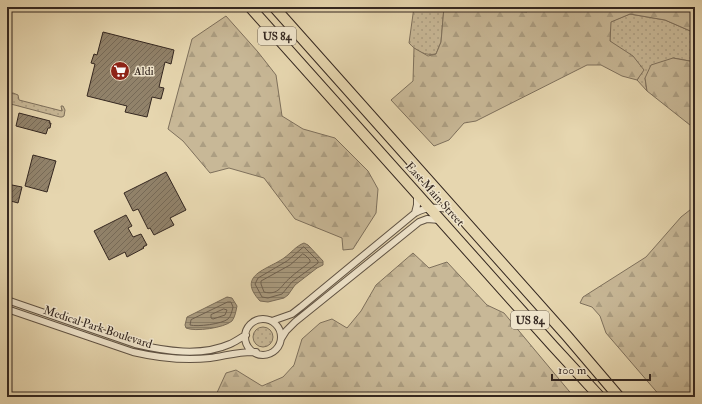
<svg xmlns="http://www.w3.org/2000/svg" width="702" height="404" viewBox="0 0 702 404" font-family="'IM FELL Double Pica',serif">
<style>
.grass{fill:url(#grass-dots);stroke:#7e705c}
.forest{fill:url(#forest-firs);stroke:#7e705c}
.water{fill:url(#water-rules);stroke:#7a6c58}
.lines{fill:none;stroke-linecap:round;stroke-linejoin:round}
.shore{stroke:#6e604f;stroke-width:1}
.building{fill:url(#building-hatch);stroke:#342720}
.minor-casing{stroke:#605344;stroke-width:8}
.trunk-casing{stroke:#342720;stroke-width:12}
.minor{stroke:#efe4cb;stroke-width:6}
.trunk{stroke:#e6d6af;stroke-width:10}
.labels{text-anchor:middle;stroke-width:3;stroke-linejoin:round;paint-order:stroke}
.shield{fill:#efe4cb;stroke:#6c6053;stroke-width:1}
.shield-label{font-size:11px;font-weight:bold;fill:#342720}
.poi-label{font-size:12px;fill:#342720;stroke:#efe4cb;text-anchor:start}
.street-label{font-size:12px;fill:#342720;stroke:#efe4cb}
</style>
<defs>
<pattern id="grass-dots" width="8" height="8" patternUnits="userSpaceOnUse"><rect width="8" height="8" fill="#c8b897"/><path d="M2 2h.1M6 6h.1" fill="none" stroke="#ac9e82" stroke-width="1.8" stroke-linecap="round"/></pattern>
<pattern id="forest-firs" width="22" height="20" patternUnits="userSpaceOnUse"><rect width="22" height="20" fill="#c8b897"/><path d="M5 1l3.5 6h-7zM16 11l3.5 6h-7z" fill="#ac9e82"/></pattern>
<pattern id="water-rules" width="6" height="5" patternUnits="userSpaceOnUse"><rect width="6" height="5" fill="#a99a7e"/><path d="M0 2.5h6" fill="none" stroke="#8a7e67"/></pattern>
<pattern id="building-hatch" width="6" height="6" patternUnits="userSpaceOnUse"><rect width="6" height="6" fill="#91826a"/><path d="M-1 1l2-2M0 6l6-6M5 7l2-2" fill="none" stroke="#776a57"/></pattern>
</defs>
<rect width="100%" height="100%" fill="#e6d6af"/>
<filter id="stains"><feTurbulence type="fractalNoise" baseFrequency=".005" numOctaves="4"/><feColorMatrix values="0 0 0 0 .2 0 0 0 0 .09 0 0 0 0 .02 0 0 0 .5 -.17"/></filter>
<radialGradient id="worn" r=".72"><stop offset=".6" stop-color="#630" stop-opacity="0"/><stop offset="1" stop-color="#630" stop-opacity=".3"/></radialGradient>
<!-- grass -->
<path class="grass" d="M414 7H444L441 42 436 54C425 56 416 51 409 43Z
M630 14 665 20 695 33V62L673 58 645 78 647 91 637 80 643 70 610 41V22Z
M13 93 18 95 19 100 62 111 61 106H63L65 110 64 116 62 117H60L7 103V96L10 94Z
M253 337a10 10 0 1 1 20 0a10 10 0 1 1-20 0Z"/>
<!-- forest -->
<path class="forest" d="M444 7H507L511 11 527 12 529 7H695V33L665 20 630 14 611 22 610 41 633 56 644 70 637 80 622 76 601 65H587L476 121 464 123 449 140 434 146 391 100 413 81 414 48 428 56 436 54 441 42Z
M226 16 258 52 276 75 282 116 303 129 335 138 368 171 378 189 376 213 353 249 343 250 342 238 295 219 264 178 229 168 210 173 183 141 168 129 192 39Z
M673 58 695 62V129L647 91 645 78 651 65Z
M695 206V397H661L606 333 600 316 592 307 580 303 583 297 646 257 681 217Z
M413 253 429 268 447 262 487 305 504 313 574 397H215L226 373 236 370 262 386 283 377 294 365 302 339 320 323 332 319 347 328 361 311 376 285Z"/>
<!-- water -->
<path class="water" d="M304 243 308 245 323 261V265L317 268 295 285 288 295 284 298 268 302 260 301C236 275 267 270 284 258 291 253 296 246 304 243Z
M227 297 232 298 237 306C236 311 235 317 232 321 224 328 195 332 186 328L185 325 187 317Z"/>
<g class="lines">
<!-- shore -->
<path class="shore" d="M304 247 318 261V263L292 282 282 294 268 298 262 297 255 284 258 278 287 261Z
M303 254 305 255 310 260V262C303 268 296 272 290 278 281 285 279 296 264 292L261 284V281L290 265Z
M228 302H231L233 307C232 311 231 316 228 319 222 324 197 327 190 325L191 320Z
M224 309 227 310 225 315 213 319 211 318V315Z"/>
</g>
<!-- building -->
<path class="building" d="M103 32 174 50 171 64 165 62 159 87 164 88 161 99 152 97 147 117 125 112 127 106 87 96 95 64 91 63 94 54 97 55Z
M19 113 50 121 49 123H51L50 128H48L46 134 16 126Z
M33 155 56 161 47 192 25 186Z
M166 172 186 210 170 218 174 225 154 235 150 228 148 229 138 209 133 211 124 193Z
M7 184 22 187 18 203 7 200Z
M126 215 132 226 128 228 133 237 141 234 147 245 143 247 144 248 127 257 125 252 109 260 94 231Z"/>
<g class="lines">
<!-- minor casing -->
<g class="minor-casing">
<path id="minor" d="M415 213 417 205V194
M7 300 135 344C165 351 201 357 230 344 235 342 240 338 246 335
M7 309 133 352C159 358 184 361 210 358 225 356 240 351 256 352
M245 337a18 18 0 1 1 36 0a18 18 0 1 1-36 0Z
M272 321 292 314 301 307 415 213C428 206 439 207 453 210
M281 339 286 331 295 322 419 222 427 219 440 220"/>
</g>
<!-- trunk casing -->
<g class="trunk-casing">
<path id="trunk" d="M250 7 553 346 600 397
M274 7 567 336 619 397"/>
</g>
<!-- minor -->
<use href="#minor" class="minor"/>
<!-- trunk -->
<use href="#trunk" class="trunk"/>
</g>
<!-- icons -->
<defs>
<g id="supermarket-disc" transform="scale(1)"><circle r="9.5" fill="#8f2418" stroke="#efe4cb"/><path d="M-6-5.5h2.5l.6 2H6L4.5 2H-2.5L-4.4-4H-6ZM-1.5 3.2a1.3 1.3 0 1 0 .1 0ZM3 3.2a1.3 1.3 0 1 0 .1 0Z" fill="#fff"/></g>
</defs>
<g fill-rule="evenodd">
<use href="#supermarket-disc" x="120" y="71"/>
</g>
<g class="labels">
<!-- shield labels -->
<g class="shield">
<rect x="258" y="27" width="38" height="18" rx="3"/>
<rect x="511" y="311" width="38" height="18" rx="3"/>
</g>
<g class="shield-label">
<text x="277" y="40">US 84</text>
<text x="530" y="324">US 84</text>
</g>
<!-- poi labels -->
<g class="poi-label">
<text x="134" y="75">Aldi</text>
</g>
<!-- street labels -->
<g class="street-label">
<text transform="translate(435 194) rotate(48)" y="4">East Main Street</text>
<text transform="translate(98 327) rotate(18)" y="4">Medical Park Boulevard</text>
</g>
</g>
<!-- margin -->
<rect width="702" height="404" fill="none" stroke="#e6d6af" stroke-width="24"/>
<rect x="8" y="8" width="686" height="388" fill="none" stroke="#342720" stroke-width="2"/>
<rect x="12" y="12" width="678" height="380" fill="none" stroke="#342720"/>
<!-- scale -->
<path d="M552 374v6h98v-6" fill="none" stroke="#342720" stroke-width="2"/>
<text x="558" y="374" font-size="12" fill="#342720" stroke="#efe4cb" stroke-width="3" paint-order="stroke">100 m</text>
<rect width="100%" height="100%" filter="url(#stains)"/>
<rect width="100%" height="100%" fill="url(#worn)"/>
</svg>
